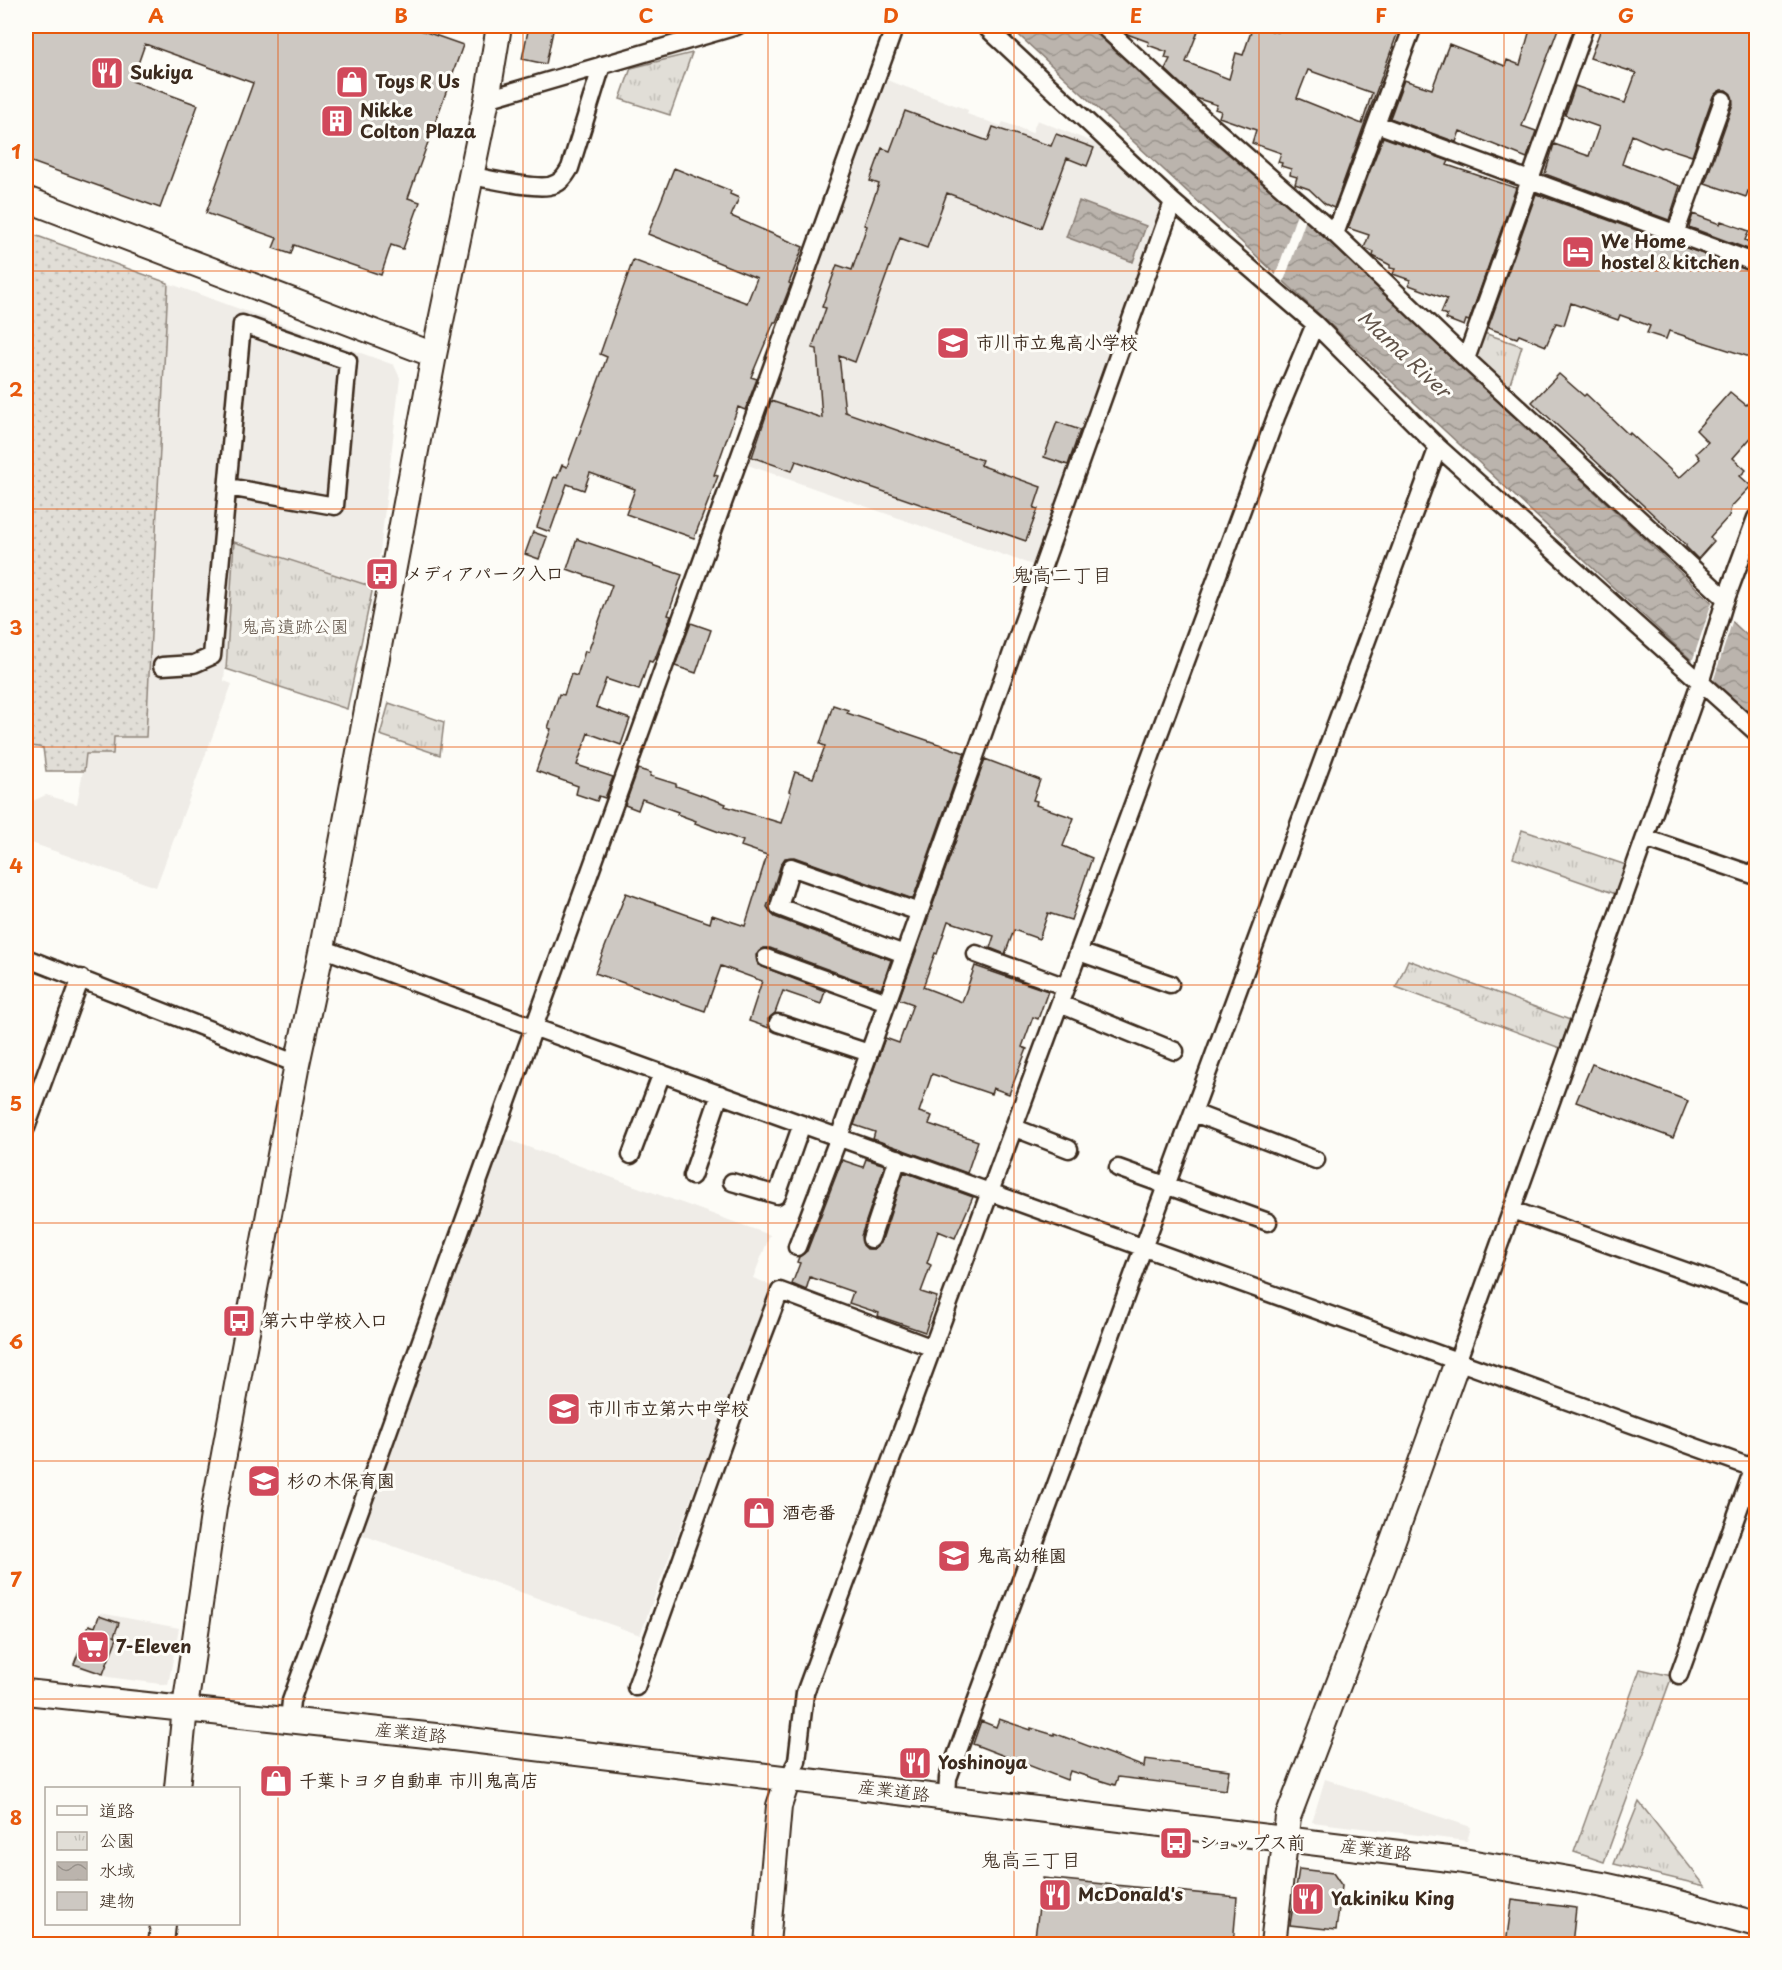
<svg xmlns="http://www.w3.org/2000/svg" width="1782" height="1970" viewBox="0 0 1782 1970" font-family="'Playpen Sans','Klee One',sans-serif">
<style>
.built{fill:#efece7}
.grass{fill:url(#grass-dots);stroke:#8e847a;stroke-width:1.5}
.park{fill:url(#park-tufts);stroke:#8e847a;stroke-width:1.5}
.water{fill:url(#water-waves);stroke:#887d74;stroke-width:1.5}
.pier{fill:#fdfcf7}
.building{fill:#cdc8c2;stroke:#3b2a1e;stroke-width:1.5;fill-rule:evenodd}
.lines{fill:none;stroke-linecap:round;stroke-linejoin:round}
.street-casing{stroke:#3b2a1e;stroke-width:21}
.secondary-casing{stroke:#3b2a1e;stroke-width:28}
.street{stroke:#fdfcf7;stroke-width:16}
.secondary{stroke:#fdfcf7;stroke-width:24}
.grid{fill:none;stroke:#e8590c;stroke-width:1.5;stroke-opacity:0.55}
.labels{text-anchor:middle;stroke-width:6;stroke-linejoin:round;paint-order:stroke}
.poi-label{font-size:18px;font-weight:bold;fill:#3b2a1e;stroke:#fdfcf7;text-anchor:start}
.park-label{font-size:18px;fill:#64574c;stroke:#fdfcf7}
.street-label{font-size:18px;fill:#3b2a1e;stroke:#fdfcf7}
.water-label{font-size:20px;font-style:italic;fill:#615349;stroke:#fdfcf7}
.neighbourhood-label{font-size:20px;fill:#3b2a1e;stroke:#fdfcf7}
.neatline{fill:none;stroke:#e8590c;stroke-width:2}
.grid-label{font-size:20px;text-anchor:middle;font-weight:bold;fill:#e8590c}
</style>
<defs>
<pattern id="grass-dots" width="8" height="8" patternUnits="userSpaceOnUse" patternTransform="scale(1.5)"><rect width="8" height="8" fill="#e1ded7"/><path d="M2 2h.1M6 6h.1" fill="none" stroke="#c2bfb8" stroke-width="1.8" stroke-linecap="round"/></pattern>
<pattern id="park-tufts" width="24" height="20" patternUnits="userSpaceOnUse" patternTransform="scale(1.5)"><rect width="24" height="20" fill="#e1ded7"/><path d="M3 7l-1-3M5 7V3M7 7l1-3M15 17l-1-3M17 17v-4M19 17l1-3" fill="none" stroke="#c2bfb8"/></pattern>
<pattern id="water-waves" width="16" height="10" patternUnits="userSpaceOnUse" patternTransform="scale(1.5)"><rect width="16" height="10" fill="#bbb4ad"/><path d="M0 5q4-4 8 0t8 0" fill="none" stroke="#99938c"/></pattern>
</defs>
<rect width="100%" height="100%" fill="#fdfcf7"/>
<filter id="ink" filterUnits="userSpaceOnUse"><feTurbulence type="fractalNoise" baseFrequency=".0167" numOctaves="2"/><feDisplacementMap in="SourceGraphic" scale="12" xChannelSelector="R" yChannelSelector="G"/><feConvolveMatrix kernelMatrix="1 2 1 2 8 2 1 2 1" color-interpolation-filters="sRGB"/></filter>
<g filter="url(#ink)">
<!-- built -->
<path class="built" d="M884 79 968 110 967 114 1001 126 1003 122 1032 133 1037 120 1107 148 1168 204 1038 567 745 464Z
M168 283 394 365 400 378 379 561 373 587 234 543 224 681 232 684 156 887 26 841V804L46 795 77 804 86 754 113 737 146 736Z
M503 1138 770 1235 753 1278 771 1285 640 1635 357 1533Z
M100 1613 179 1628 168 1685 108 1677 72 1665 89 1622 95 1624Z
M1325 1779 1471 1827 1467 1841 1312 1822Z"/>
<!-- grass -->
<path class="grass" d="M26 232 168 283 146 737H114L113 754H86L84 771H46L43 748 26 745Z"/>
<!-- park -->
<path class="park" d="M692 53 670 115 620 99 631 68Z
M1481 332 1522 346 1508 390 1471 358Z
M234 542 373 587 347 709 226 669Z
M389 703 444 722 440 755 380 735Z
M1522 830 1626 865 1616 894 1513 858Z
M1408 960 1570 1020 1560 1048 1396 987Z
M1640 1669 1672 1676 1604 1862 1574 1852Z
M1639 1802 1705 1886 1614 1864Z"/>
<!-- water -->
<path class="water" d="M1009 26H1088L1207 136 1309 223 1756 644V720Z
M1079 201 1146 226 1133 262 1066 237Z"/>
<!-- pier -->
<path class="pier" d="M1298 211 1306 219 1283 284 1275 277Z
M1713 599 1733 619 1713 682 1692 662Z"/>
<!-- building -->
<path class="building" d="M26 26H409L463 45 408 198 420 202 403 249 391 245 381 275 294 245 291 254 273 248 277 238 206 213 253 83 145 44 132 81 198 105 160 208 26 160Z
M529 26H554L546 64 522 59Z
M1118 26H1200L1186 62 1229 79 1236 53 1243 55 1253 26 1277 32 1278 26H1400L1334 208 1325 204 1309 189 1295 184 1297 177 1290 175 1291 169 1281 166 1282 163 1278 162 1281 153 1252 143 1256 130 1219 117 1221 111 1215 109 1217 105 1196 98 1165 69 1170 59 1165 58 1167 52 1148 45 1149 42 1127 34ZM1308 70 1372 93 1362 124 1297 98Z
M1531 26H1559L1522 126 1536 131 1527 158 1460 131 1456 142 1390 118 1404 80 1432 89 1449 44 1505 66 1507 60 1520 65Z
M1602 26H1732L1756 34V194L1748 191 1746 197 1705 183 1733 104 1731 94 1726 90H1721L1713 96 1692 156 1664 147 1661 148 1632 135 1622 164 1680 186 1669 220 1545 174 1554 144 1589 156 1599 127 1565 115 1575 86 1625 103 1636 73 1590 58Z
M905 111 988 141 993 127 1051 146 1056 134 1094 148 1087 166 1067 158 1041 228 947 193 927 248 900 238 855 362 839 356 845 412 982 460 980 465 1041 487 1034 508 1038 509 1026 541 796 461 792 471 752 457 771 401 822 418 817 349 812 348 826 308 822 307 837 265 852 270 867 226 864 225 879 184 870 181 882 148 890 151Z
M1383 137 1449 161 1447 165 1516 188 1469 321 1466 320 1464 326 1446 319 1447 315 1441 313 1447 299 1409 285 1410 280 1393 274 1395 269 1390 268V265L1373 256 1374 252 1364 248 1369 235 1348 228Z
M674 168 731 191 730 194 739 198 731 216 803 247 789 283 791 284 784 302 776 322H774L751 377 757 379 745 410 738 407 714 475 718 476 694 538 626 514 635 489 590 473 584 490 567 484 550 532 537 527 554 477 557 478 562 465 567 467 582 426 607 357 600 354 633 260 747 303 757 278 648 234Z
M1536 194 1756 273V359L1669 331 1666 339 1647 333 1650 326 1620 315 1618 320 1571 303 1564 325 1556 323 1546 346 1519 335 1517 338 1488 328Z
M1693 214 1720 224 1721 221 1749 231 1745 240 1756 245V252L1689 227Z
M1559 374 1584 396 1586 394 1629 435 1630 433 1679 478 1700 459 1696 453 1708 442 1696 430 1730 392 1746 405 1749 402 1756 409V432L1733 458 1746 470 1740 476 1751 486 1731 507 1729 516 1710 537 1714 541 1698 559 1686 547V545L1532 402Z
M1057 422 1080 430 1068 465 1044 457Z
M533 532 547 537 539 559 525 554Z
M577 539 682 575 668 615 671 616 655 659H654L652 662 649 661 639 690 606 679 596 707 630 719 621 745 588 733 577 765 613 777 605 798 599 796 597 801 576 794 578 786 536 771 551 729 548 728 559 694 564 695 571 674 577 676 585 651 588 652 612 585 567 569Z
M691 623 711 630 696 673 675 666Z
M833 705 848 710 847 713 965 753 913 899 794 857 785 858 781 864 767 907 771 913 775 917 891 960 881 989 770 948H764L756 955 758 965 825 991 821 1004 783 991 775 1013 768 1019 769 1028 749 1021 762 981 721 966 705 1011 595 973 626 893 710 923 712 915 745 926 767 855 741 846 743 841 695 823 696 821 677 814 678 812 642 799 638 810 625 805 638 769 651 773 650 776 676 784V786L726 804 725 806 781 823 791 792 789 791 795 772 813 778 825 746 820 744Z
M985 759 1040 780 1033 800 1037 801 1036 805 1074 818 1063 846 1092 858 1071 920 1048 913 1039 939 1014 930 1005 954 990 948 994 936 948 921 937 954 935 953 923 987 962 1002 975 966 1048 991 1038 1019 1033 1017 1022 1047 1027 1049 1009 1094 993 1088 991 1094 932 1074 919 1112 932 1116 929 1124 978 1141 967 1173 873 1139 875 1132 854 1125 885 1038 899 1043 913 1004 899 999Z
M1592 1064 1688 1101 1673 1138 1576 1102Z
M866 1159 885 1165 861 1236 863 1245 867 1249H874L881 1243 904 1172 973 1197 955 1238 938 1231 927 1263 931 1265 921 1292 937 1297 925 1332 878 1316 879 1313 849 1303 853 1292 810 1277 806 1290 792 1284 800 1263 797 1262 799 1257 807 1251 842 1160 863 1167Z
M99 1616 119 1623 114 1636 117 1638 103 1674 74 1664 89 1625 95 1627Z
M999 1719 1031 1730V1728L1054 1735V1733L1144 1767 1145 1759 1229 1770 1226 1790 1118 1777 1115 1785 1070 1771 1067 1780 973 1744 981 1721 996 1727Z
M1299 1869 1333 1873 1342 1886 1336 1930 1290 1925Z
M1043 1878 1237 1897 1233 1944H1034Z
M1512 1900 1576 1908 1572 1944H1506Z"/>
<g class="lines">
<!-- street casing -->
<g class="street-casing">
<path id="street" d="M985 26 1173 202 1315 324 1438 447 1756 732
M1103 26 1205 120 1335 234 1466 359 1726 599
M487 99 737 26
M1377 124 1756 263
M471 176C492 179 530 189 549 186 560 184 565 177 570 168L602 65
M1335 234 1413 26
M1675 234 1723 100
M1466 359 1585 26
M162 666 194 664 212 656 242 324 348 361 335 506 228 487
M1645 838 1756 876
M322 948 533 1027 1756 1469
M1079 952 1170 984
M904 954 779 907 791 867 919 912
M976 954 1066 987
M26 958 297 1064
M766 958 887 1002
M1060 1004 1175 1051
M778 1023 869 1053
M1194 1113 1316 1160
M26 1128 81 978
M1015 1128 1069 1149
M631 1155 662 1073
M1118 1168 1268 1222
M692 1176 720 1094
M732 1182 777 1195 802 1124
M1512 1210 1756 1296
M871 1239 898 1158
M797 1247 839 1137 1173 202
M1457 1362 1567 1057 1701 680 1724 604 1756 518
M1679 1675 1756 1461
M636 1687 741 1393 780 1291 933 1348
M289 1720 291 1701 895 26
M788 1779 797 1761 805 1693 1276 417 1315 324
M947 1797 948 1778 1438 447"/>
</g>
<!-- secondary casing -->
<g class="secondary-casing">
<path id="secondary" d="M26 199 434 355
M26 1692 445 1737 1457 1860 1603 1885 1665 1899 1756 1924
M177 1788 185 1708 214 1508 297 1064 322 948 434 355 487 99 499 26
M161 1944 163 1924
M767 1944 779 1806 788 1779
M1273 1944 1288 1817 1385 1562 1457 1362"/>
</g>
<!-- street -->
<use href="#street" class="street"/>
<!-- secondary -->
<use href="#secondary" class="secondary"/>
</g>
</g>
<!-- grid -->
<path class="grid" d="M278 26V1944M523 26V1944M768 26V1944M1014 26V1944M1259 26V1944M1504 26V1944M26 271H1756M26 509H1756M26 747H1756M26 985H1756M26 1223H1756M26 1461H1756M26 1699H1756"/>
<!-- icons -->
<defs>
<g id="restaurant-square" transform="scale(1.725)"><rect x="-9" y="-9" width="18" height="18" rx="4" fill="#d1495b" stroke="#fdfcf7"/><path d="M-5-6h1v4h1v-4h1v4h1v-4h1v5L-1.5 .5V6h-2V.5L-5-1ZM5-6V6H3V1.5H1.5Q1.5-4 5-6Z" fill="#fff"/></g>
<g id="shop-square" transform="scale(1.725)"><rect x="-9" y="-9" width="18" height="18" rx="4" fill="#d1495b" stroke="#fdfcf7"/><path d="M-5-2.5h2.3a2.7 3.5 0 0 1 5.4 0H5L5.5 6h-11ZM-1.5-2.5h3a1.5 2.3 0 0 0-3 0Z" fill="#fff"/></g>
<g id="building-square" transform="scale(1.725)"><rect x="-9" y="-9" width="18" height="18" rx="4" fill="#d1495b" stroke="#fdfcf7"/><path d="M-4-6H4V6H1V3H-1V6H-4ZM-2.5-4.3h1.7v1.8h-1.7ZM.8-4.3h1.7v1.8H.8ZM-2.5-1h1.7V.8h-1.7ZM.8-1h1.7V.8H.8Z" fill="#fff"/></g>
<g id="hotel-square" transform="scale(1.725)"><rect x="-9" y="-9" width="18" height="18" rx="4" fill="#d1495b" stroke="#fdfcf7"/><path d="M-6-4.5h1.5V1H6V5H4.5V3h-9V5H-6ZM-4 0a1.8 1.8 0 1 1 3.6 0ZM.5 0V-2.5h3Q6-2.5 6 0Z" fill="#fff"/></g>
<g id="school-square" transform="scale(1.725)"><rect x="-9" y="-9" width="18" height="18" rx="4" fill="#d1495b" stroke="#fdfcf7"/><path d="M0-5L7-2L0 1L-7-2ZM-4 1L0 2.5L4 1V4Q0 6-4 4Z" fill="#fff"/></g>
<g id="bus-square" transform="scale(1.725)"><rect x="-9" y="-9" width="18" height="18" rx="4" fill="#d1495b" stroke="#fdfcf7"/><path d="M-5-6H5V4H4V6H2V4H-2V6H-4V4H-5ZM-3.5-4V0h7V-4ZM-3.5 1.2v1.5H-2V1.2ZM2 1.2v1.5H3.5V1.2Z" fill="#fff"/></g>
<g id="supermarket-square" transform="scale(1.725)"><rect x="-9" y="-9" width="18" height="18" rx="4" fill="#d1495b" stroke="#fdfcf7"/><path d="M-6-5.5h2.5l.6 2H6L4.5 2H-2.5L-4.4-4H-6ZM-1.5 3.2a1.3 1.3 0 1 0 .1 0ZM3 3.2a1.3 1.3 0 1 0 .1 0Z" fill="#fff"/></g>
</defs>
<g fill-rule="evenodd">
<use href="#restaurant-square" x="107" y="73"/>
<use href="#shop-square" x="352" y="82"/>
<use href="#building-square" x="337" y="121"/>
<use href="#hotel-square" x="1578" y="252"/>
<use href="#school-square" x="953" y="343"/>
<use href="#bus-square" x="382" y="574"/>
<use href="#bus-square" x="239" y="1321"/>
<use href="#school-square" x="564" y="1409"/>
<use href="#school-square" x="264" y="1481"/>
<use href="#shop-square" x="759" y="1513"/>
<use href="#school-square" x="954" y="1556"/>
<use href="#supermarket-square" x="93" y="1647"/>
<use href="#restaurant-square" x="915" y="1763"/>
<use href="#shop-square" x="276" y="1781"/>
<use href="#bus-square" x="1176" y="1843"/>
<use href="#restaurant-square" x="1055" y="1895"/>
<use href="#restaurant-square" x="1308" y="1899"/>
</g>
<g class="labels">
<!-- poi labels -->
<g class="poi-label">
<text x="130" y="79">Sukiya</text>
<text x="375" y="88">Toys R Us</text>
<text x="360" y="117">Nikke<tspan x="360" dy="21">Colton Plaza</tspan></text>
<text x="1601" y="248">We Home<tspan x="1601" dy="21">hostel＆kitchen</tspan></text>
<text x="976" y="349">市川市立鬼高小学校</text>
<text x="405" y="580">メディアパーク入口</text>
<text x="262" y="1327">第六中学校入口</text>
<text x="587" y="1415">市川市立第六中学校</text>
<text x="287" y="1487">杉の木保育園</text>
<text x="782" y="1519">酒壱番</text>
<text x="977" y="1562">鬼高幼稚園</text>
<text x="116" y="1653">7-Eleven</text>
<text x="938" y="1769">Yoshinoya</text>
<text x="299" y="1787">千葉トヨタ自動車 市川鬼高店</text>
<text x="1199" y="1849">ショップス前</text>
<text x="1078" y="1901">McDonald's</text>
<text x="1331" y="1905">Yakiniku King</text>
</g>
<!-- park labels -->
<g class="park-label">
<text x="295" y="633">鬼高遺跡公園</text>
</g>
<!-- street labels -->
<g class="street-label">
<text transform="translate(411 1733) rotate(6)" y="6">産業道路</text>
<text transform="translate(894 1791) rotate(7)" y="6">産業道路</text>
<text transform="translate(1376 1850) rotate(7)" y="6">産業道路</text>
</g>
<!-- water labels -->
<g class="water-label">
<text transform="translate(1404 354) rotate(43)" y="7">Mama River</text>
</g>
<!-- neighbourhood labels -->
<g class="neighbourhood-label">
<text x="1062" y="582">鬼高二丁目</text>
<text x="1031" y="1867">鬼高三丁目</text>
</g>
</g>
<!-- margin -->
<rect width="1782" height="1970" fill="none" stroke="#fdfcf7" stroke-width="66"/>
<!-- legend -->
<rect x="45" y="1787" width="195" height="138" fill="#fdfcf7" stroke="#afa8a0" stroke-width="1.5"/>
<rect x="57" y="1806" width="30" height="9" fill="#fdfcf7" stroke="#afa8a0" stroke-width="1.5"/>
<text x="99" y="1817" font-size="18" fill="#3b2a1e">道路</text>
<rect x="57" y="1832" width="30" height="18" fill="url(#park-tufts)" stroke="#afa8a0" stroke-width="1.5"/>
<text x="99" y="1847" font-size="18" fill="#3b2a1e">公園</text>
<rect x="57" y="1862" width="30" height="18" fill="url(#water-waves)" stroke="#afa8a0" stroke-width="1.5"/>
<text x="99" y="1877" font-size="18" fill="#3b2a1e">水域</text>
<rect x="57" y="1892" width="30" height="18" fill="#cdc8c2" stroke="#afa8a0" stroke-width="1.5"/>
<text x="99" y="1907" font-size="18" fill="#3b2a1e">建物</text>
<rect x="33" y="33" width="1716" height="1904" class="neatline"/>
<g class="grid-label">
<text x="156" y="23">A</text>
<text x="401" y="23">B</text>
<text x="646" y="23">C</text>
<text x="891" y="23">D</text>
<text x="1136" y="23">E</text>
<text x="1381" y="23">F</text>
<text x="1626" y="23">G</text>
<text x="16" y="159">1</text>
<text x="16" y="397">2</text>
<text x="16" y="635">3</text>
<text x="16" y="873">4</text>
<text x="16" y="1111">5</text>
<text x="16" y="1349">6</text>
<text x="16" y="1587">7</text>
<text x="16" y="1825">8</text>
</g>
</svg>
